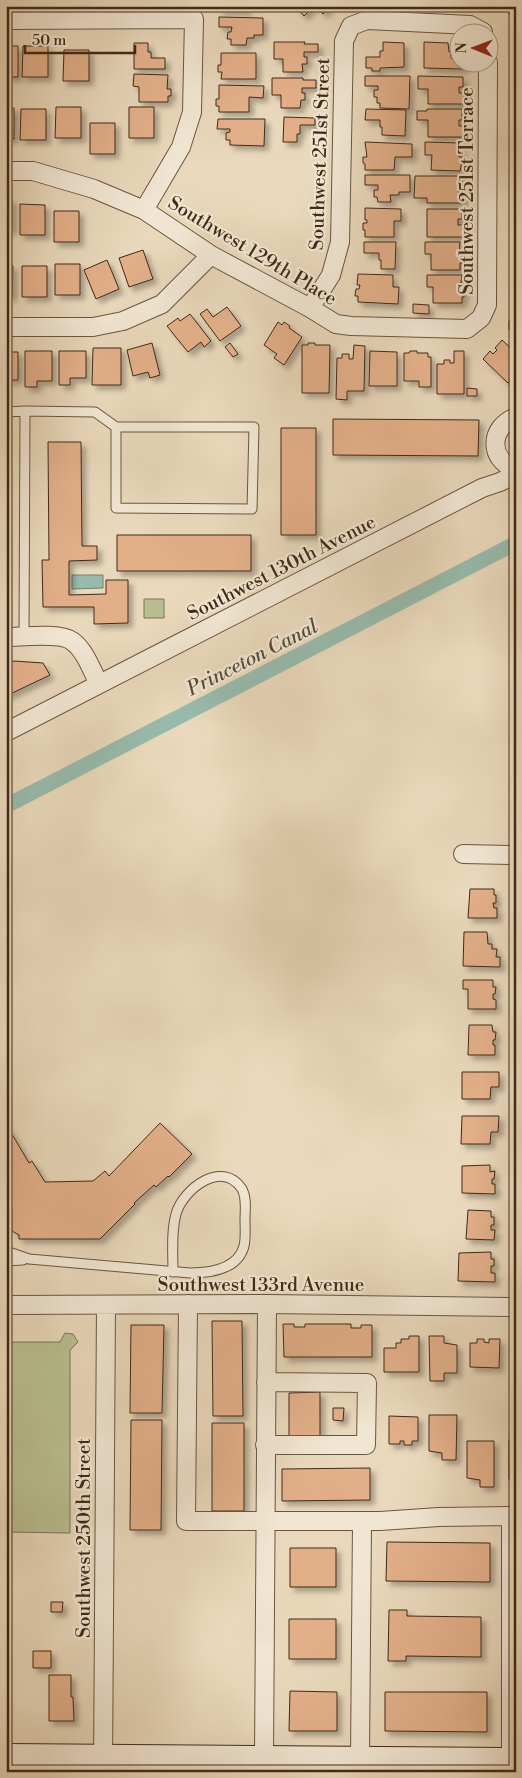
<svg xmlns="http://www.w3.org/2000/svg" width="522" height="1778" viewBox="0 0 522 1778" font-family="'Libre Bodoni',serif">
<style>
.green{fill:#b8be8f;stroke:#7c7453}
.water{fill:#98baac;stroke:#758070}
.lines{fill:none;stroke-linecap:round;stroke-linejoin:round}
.canal{stroke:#98baac;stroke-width:15}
.building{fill:#e2af89;stroke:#402a17;filter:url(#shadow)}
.lane-casing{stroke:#6a5640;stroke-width:11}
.street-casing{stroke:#6a5640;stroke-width:20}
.secondary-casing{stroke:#402a17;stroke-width:26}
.lane{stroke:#f1e6d3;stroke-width:9}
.street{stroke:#f1e6d3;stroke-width:18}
.secondary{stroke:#f1e6d3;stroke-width:24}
.labels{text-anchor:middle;stroke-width:4.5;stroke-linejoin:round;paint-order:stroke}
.street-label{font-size:19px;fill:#402a17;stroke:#f1e6d3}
.water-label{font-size:20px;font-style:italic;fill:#564e3c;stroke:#f1e6d3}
</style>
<defs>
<filter id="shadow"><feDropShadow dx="4.5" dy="4.5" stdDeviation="2.5" flood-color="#0004"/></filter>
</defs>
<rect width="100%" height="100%" fill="#e9d8bb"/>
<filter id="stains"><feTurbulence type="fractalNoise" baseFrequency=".004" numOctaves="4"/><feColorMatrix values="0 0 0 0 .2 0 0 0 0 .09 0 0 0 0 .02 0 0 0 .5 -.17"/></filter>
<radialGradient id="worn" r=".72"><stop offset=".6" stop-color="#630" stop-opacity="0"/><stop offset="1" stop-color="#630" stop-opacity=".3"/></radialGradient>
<!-- green -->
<path class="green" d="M144 599H164V618H144Z
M65 1333 73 1334 78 1342 70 1350V1533L6 1532V1342H60Z"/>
<!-- water -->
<path class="water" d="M72 575H103V588L72 589Z"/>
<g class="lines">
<!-- canal -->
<path class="canal" d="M6 806 516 543"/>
</g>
<!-- building -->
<path class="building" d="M219 6H247V11L219 10Z
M295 6H314L304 16Z
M316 6H329L330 7 323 14Z
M512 6H516L514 19 507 11Z
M219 17 263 18V35H254V38H247L246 45H231V39H227L228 32H231L232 27H219Z
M274 42H305L304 44H318V52H304V57H307V64H302L303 72H283V59H274Z
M383 42 404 43V67L380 68V71H372V68H366V57H380V51H383Z
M424 42 448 43 449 52H451V58H460V62H463V69L424 68Z
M134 43H148V52H151V58H165V69H134Z
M6 46H18V77H6Z
M23 46H48V77H22Z
M64 50H89V81H63Z
M221 53H256V79H221L222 72H218V65H221Z
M134 74 168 75 167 89H171V96H168V102H139V87L133 86Z
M365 76H410L409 109 380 108V103H377V97H374V90H378V86H365Z
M418 76 463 77V87H459V93H464V104H428V89H418Z
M272 78H303V80H316V88H302V93H305V100H301L300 108H281V95H272Z
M219 85 264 86 263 98 249 97V112H219V106H216V99H219Z
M56 107H81V138H55Z
M129 107H154V138H129Z
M6 108H14V139H6Z
M21 109H46V140H20Z
M366 109 406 110 405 136 382 135V127H380V120H365Z
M427 109H462V120H459V126H464L463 137H428V120H417V111H427Z
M284 117 315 118V125H300V134H297V142H283Z
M218 119H265L264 146 230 145V140H226V133L230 132V129H217Z
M90 123H115V154H90Z
M365 142 412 144V157H395L394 170H365V164L363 163V157H367Z
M425 142 460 143 459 157H463L460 171 431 170 432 155H425Z
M365 175H410V192H399V195H390L391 202H378L377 197H374V190H378V185H365Z
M415 176H462V186H458V192H463V203H427V198H414Z
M6 199H12V230H6Z
M20 204 45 205V235H20Z
M365 208 401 209V221H394V237H365V230H363V223H367V220H365Z
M427 209H462V219H458V225H463V237H427Z
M54 211H79V242H54Z
M364 242H396L395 269H381V260H379V253H364Z
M425 242H460L459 256H463L462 263H460V270H431V254H425Z
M143 250 153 279 129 287 119 258Z
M107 260 119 289 96 299 84 270Z
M55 264H80V295H55Z
M6 266H13L12 297H6Z
M22 266H47V297H22Z
M358 274 393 275V287H399L398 304 358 302V296H355L356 289H359L360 285H357Z
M427 275H462L460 290H464V297H462V303H433V287H427Z
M413 304 429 305V314L413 313Z
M227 307 241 326 220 341 200 314 207 309 213 317Z
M513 307H516V334H512V329H509V321H513Z
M190 314 211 341 204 347 201 342 188 352 167 326 178 318 180 321Z
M278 322 282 325 284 322 290 326 289 328 302 337 284 365 274 358 277 354 264 345Z
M502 340 516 353V375L508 383 483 359 490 351 493 354 497 350 495 348Z
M152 343 160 375 150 378 148 372 133 376 127 350Z
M230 343 238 354 233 357 225 347Z
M308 343H315V345H330L329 393H302V345H308Z
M354 345 365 346 364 391H347V400L336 399 337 358H342V354H349V359H353Z
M93 348H121V385H92Z
M25 351H52V381H37V387H25Z
M59 351H86V378H70V385H59Z
M370 351 397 352V386H369Z
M410 351H417V353H428V357H431V387H419V381H404V353H409Z
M454 351H464V394H437V364H444V360H450V363H454Z
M6 352H18V380H6Z
M467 388 477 389V396H467Z
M333 419 479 420 478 456 333 455Z
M281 428H316V535H281Z
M48 442H81L82 546H97V560L69 561V595L106 594V580H128V623L94 624V607H43L42 560H49Z
M117 535H251V571H117Z
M14 661 43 663 50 675 6 696V665Z
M470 889H494V895H496V903H493L494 908H497V918H468Z
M464 932H487L488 944H492V949H497L496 957H500V967L463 966Z
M463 980H493V987H496L495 994H493V999L496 1000V1009H468V989H463Z
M469 1025H492L493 1032H496L495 1040H493V1045H495V1055H468Z
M462 1072H499V1087H491L490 1099H462Z
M462 1116H499L498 1132H491L490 1144H461Z
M160 1123 192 1154 169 1177 168 1176 156 1187 154 1185 134 1203 135 1204 100 1239H19V1235L12 1231V1208L9 1203 6 1205V1124L29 1163 32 1161 45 1182 93 1181 105 1171 109 1176Z
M490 1165V1172L495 1171 494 1179H492V1184H495V1194L462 1193V1166Z
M468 1210 491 1211V1217H494V1225H491V1230H495L494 1240 466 1239Z
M491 1252V1259H494V1266H491V1273H495V1282L458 1281 459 1253Z
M212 1321H242L243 1416H213Z
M283 1324H294V1327H305V1324H351V1328H361V1325H372V1357H284Z
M131 1325H164L162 1413H130Z
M409 1336H419V1372H384V1348H396V1343H401V1339H409Z
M429 1336H444V1343L457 1345V1373H444V1381H430Z
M477 1339H484V1342L489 1343V1339H500L499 1368 470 1367V1343H477Z
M512 1342H516V1368H512Z
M320 1392V1436H289V1393Z
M333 1408H344L343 1421 333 1420Z
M429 1415H457L456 1460H442V1453L429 1451Z
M389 1416 418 1417V1441H412V1445H404V1441H400V1444H389Z
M131 1420H162L161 1530H130Z
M212 1423H244V1511H212Z
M509 1440H516V1479H509Z
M467 1441H494V1487H480V1480L467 1478Z
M370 1468V1500L282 1501V1469Z
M387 1542 490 1543V1582L386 1581Z
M290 1548H336V1587H290Z
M51 1602H63L62 1612H51Z
M389 1610H407V1616L481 1617V1657L406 1656V1661H388Z
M289 1619H336V1659H289Z
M33 1651H51V1668H33Z
M49 1675H71V1697H73L74 1721H49Z
M290 1691 337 1692V1731H289Z
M385 1692H487V1732L385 1731Z"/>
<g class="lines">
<!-- lane casing -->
<g class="lane-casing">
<path id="lane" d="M6 412 25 411
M24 637 25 411 95 412 116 427H254L252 509 116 508V427
M6 1251 29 1259 190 1273C210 1273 238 1269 244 1246 246 1238 245 1228 245 1219 245 1210 247 1198 242 1189 222 1159 183 1189 176 1214 171 1232 173 1253 173 1272
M6 1261 23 1260"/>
</g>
<!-- street casing -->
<g class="street-casing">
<path id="street" d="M6 20 194 19 192 112 181 147 144 210
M6 171H33L94 189 144 210 211 255 310 308 336 324 351 326 467 329 481 318 487 305 488 62
M310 308 331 275 340 242 344 41 351 26 367 20 470 25 483 32
M6 327H93L123 321 162 304 211 255
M516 417C489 427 488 460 516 469
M6 637C22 637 60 632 72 641 85 650 92 671 99 684
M6 732 482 488 500 482 516 474
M463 854 516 855
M188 1304 186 1521H380L439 1517 516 1516
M6 1305 267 1304 516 1307
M265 1445H366L367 1383 266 1382
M264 1758 267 1304
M360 1759 362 1521
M511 1760V1516
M103 1772 106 1305"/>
</g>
<!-- secondary casing -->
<g class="secondary-casing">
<path id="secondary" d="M6 1756 516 1760"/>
</g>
<!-- lane -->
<use href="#lane" class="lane"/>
<!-- street -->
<use href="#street" class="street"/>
<!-- secondary -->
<use href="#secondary" class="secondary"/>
</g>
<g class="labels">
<!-- street labels -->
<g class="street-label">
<text transform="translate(319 154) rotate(-88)" y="7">Southwest 251st Street</text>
<text transform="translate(466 191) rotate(-90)" y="7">Southwest 251st Terrace</text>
<text transform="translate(253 250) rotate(31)" y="7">Southwest 129th Place</text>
<text transform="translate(281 567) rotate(-27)" y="7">Southwest 130th Avenue</text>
<text x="261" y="1291">Southwest 133rd Avenue</text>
<text transform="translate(83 1538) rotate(-90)" y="7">Southwest 250th Street</text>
</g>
<!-- water labels -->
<g class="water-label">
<text transform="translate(252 657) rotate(-27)" y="7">Princeton Canal</text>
</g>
</g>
<!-- margin -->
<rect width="522" height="1778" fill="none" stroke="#e9d8bb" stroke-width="25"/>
<rect x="8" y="8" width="507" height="1763" fill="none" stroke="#402a17" stroke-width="2.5"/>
<rect x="12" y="12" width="497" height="1753" fill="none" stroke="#402a17"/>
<!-- north arrow -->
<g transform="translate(474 48) rotate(271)"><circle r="24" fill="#f1e6d3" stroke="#aa9b88"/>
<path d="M0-4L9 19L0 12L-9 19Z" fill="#8f2418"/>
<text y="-8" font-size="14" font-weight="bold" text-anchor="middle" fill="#402a17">N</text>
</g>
<!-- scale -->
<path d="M25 45v8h110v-8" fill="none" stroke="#402a17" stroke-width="2.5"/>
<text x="32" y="45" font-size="15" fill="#402a17" stroke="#f1e6d3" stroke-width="4" paint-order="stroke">50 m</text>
<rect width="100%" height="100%" filter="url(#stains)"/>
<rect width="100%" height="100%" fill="url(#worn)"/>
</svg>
